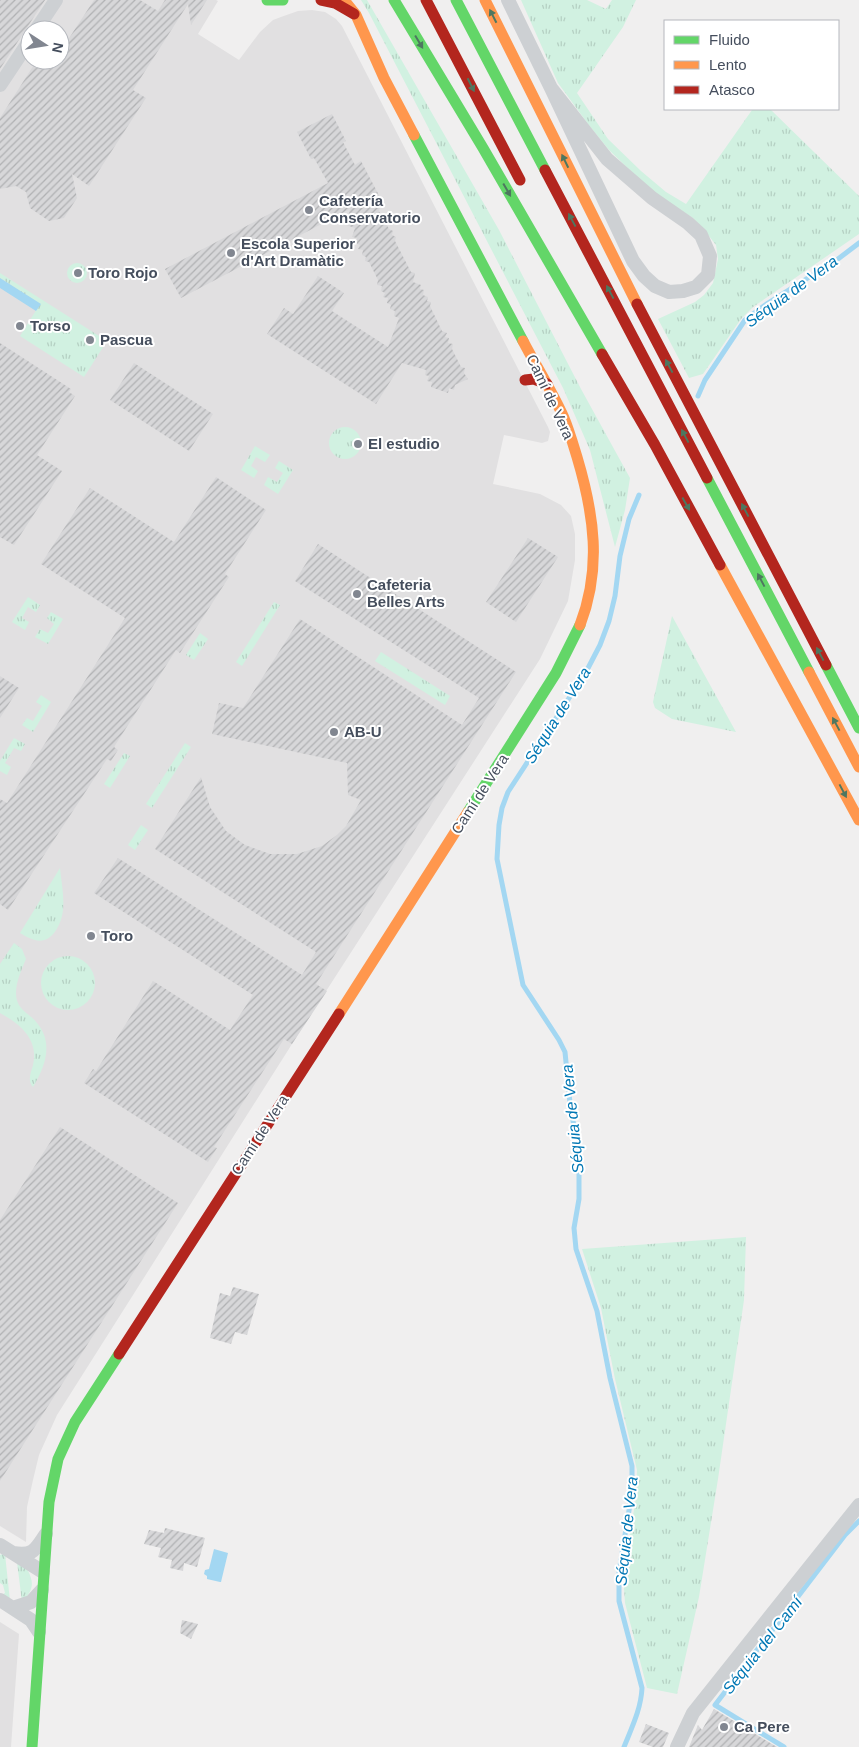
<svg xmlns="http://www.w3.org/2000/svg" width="859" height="1747" viewBox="0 0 859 1747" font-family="Helvetica,sans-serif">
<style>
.education{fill:#e1e0e1;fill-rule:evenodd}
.grass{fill:url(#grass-tufts)}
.water{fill:#a3d7f2}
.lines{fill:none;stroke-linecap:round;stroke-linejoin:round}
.stream{stroke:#a3d7f2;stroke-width:5}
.building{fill:url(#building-hatch)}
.street{stroke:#cdd0d3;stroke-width:14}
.fast{stroke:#63d668;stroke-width:11}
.slow{stroke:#ff974d;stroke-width:11}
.jam{stroke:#b3261e;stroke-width:11}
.oneway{fill:#4e7760}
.poi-dot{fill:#818690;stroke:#fff;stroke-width:2}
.labels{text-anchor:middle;stroke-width:4;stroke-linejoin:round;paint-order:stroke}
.poi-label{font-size:15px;font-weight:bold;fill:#454e5d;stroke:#fff;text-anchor:start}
.street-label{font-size:15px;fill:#454e5d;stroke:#fff}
.water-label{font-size:16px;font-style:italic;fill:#0077b4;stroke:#fff}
</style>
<defs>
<pattern id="grass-tufts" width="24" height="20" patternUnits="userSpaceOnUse" patternTransform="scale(1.25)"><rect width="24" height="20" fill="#d1f1e1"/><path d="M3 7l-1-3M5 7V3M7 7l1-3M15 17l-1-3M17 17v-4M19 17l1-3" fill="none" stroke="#b5d0c3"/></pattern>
<pattern id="building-hatch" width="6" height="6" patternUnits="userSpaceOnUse" patternTransform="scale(1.25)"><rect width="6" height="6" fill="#d7d7d9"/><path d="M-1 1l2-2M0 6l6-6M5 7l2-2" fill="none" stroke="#b0b1b3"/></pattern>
</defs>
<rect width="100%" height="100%" fill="#f0efef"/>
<!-- education -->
<path class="education" d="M0 0H216L218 1 198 34 239 60 260 32 273 20 281 17 298 11 312 10 325 12 336 19 342 26 548 427 550 432 548 441 542 443 504 435 493 484 540 494 561 505 571 516 575 534V560L568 601 540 659 292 1044 57 1415 39 1455 33 1480 27 1507 26 1542 0 1526ZM30 30H60V60H30Z
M0 1622 19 1634 11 1747H0Z"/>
<!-- grass -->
<path class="grass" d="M361 0H367L499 230 581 389 630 478 625 510 615 547 590 450 563 388 369 13Z
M521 0H587L606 9 612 0H636L623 27 577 93 608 139 641 171 666 192 686 204 752 110 770 109 859 196V234L753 307 741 319 703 374 689 378 658 319 695 302 704 295 713 283 718 259 716 245 705 231 693 218 664 200 639 179 609 150 588 124 558 83Z
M67 273a10 10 0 1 1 20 0a10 10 0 1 1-20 0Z
M0 273 107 341 84 377 20 336 40 304 0 278Z
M329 443a16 16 0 1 1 32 0a16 16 0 1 1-32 0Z
M255 446 270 455 265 462 256 457 251 466 258 471 254 478 241 470Z
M279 461 293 470 278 494 264 485 268 477 277 482 283 473 275 468Z
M28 597 40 605 36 612 28 607 22 618 29 622 25 630 12 622Z
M274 602 280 605 242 666 236 662Z
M51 612 63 619 48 644 35 637 40 629 48 633 54 624 47 618Z
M672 616 736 732 672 719 655 708 653 702Z
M200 633 208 639 194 660 186 655Z
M381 652 450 696 445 705 375 661Z
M41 695 51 702 33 732 22 725 27 718 33 721 42 706 36 702Z
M14 738 25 744 21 751 14 748 5 763 11 767 7 775 0 771V761Z
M185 743 191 747 152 808 146 804Z
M124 753 130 756 110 788 104 784Z
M141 825 148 830 135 850 128 845Z
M60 868C62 890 69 914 54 933 43 946 32 940 20 933Z
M14 943 22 949 26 959C21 971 12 990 18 1003 22 1012 31 1015 37 1023 54 1043 45 1067 33 1087 27 1080 31 1073 33 1065 39 1039 20 1024 0 1013V964Z
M41 983a27 27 0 1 1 54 0a27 27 0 1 1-54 0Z
M746 1237 744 1300 718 1479 699 1597 677 1694 647 1688 625 1603 623 1574 636 1498 637 1470 615 1379 601 1308 582 1249Z
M4 1553 5 1554 10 1601 0 1596 5 1593 3 1585 0 1583V1555Z
M17 1562 27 1569C35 1583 33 1591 22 1602Z"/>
<!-- water -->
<path class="water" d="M0 278 41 304 36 311 0 288Z
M214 1549 228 1553 221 1582H220L207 1579V1576L204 1574 205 1570 209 1569Z"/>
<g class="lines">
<!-- stream -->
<path class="stream" d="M698 396 705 380 745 320 768 303 838 259 859 243
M624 1747C632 1727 641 1709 642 1688L619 1601V1572L632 1492V1466L610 1378 597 1311 576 1249 574 1228 579 1199V1156L570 1103 565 1052 559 1040 523 985 497 859 499 825 502 808 508 792 586 672 600 645 609 621 615 596 620 556 629 519 639 495
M784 1747 715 1705 845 1535 859 1521"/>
</g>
<!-- building -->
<path class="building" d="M0 0H45L0 69Z
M94 0H140L158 11 165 0H207L191 25 188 4 133 90 146 98 89 186 72 174 77 198 64 218 49 221 30 208 26 192 16 186 0 189V118L37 60H60V52Z
M332 114 346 141 343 142 355 165 361 161 382 201 379 211 389 229 393 231 392 235 396 237 395 241 411 272 415 273 413 282 421 285 420 289 424 290 423 295 428 297 427 301 431 302 430 306 442 331 447 333 445 337 449 338 448 343 453 344 452 349 461 367 465 368 464 373 468 379 455 385 454 390 449 388 448 393 431 387 432 382 427 381 429 376 425 375 426 370 402 363 376 404 267 334 284 308 293 314 318 276 344 293 332 311 388 347 399 318 394 316 395 311 390 309 391 305 387 303 388 298 383 297 385 293 381 291 382 286 377 285 378 280 369 262 365 261 366 257 362 255 363 250 358 249 360 245 355 243 357 238 352 237 355 228 346 225 350 209 181 298 165 269 328 183 314 158 311 159 297 132Z
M0 343 71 389 69 392 75 396 37 455 62 471 14 545 0 537Z
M134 363 213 414 189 451 110 400Z
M216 477 266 510 225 574 229 577 180 653 176 650 114 747 118 750 111 761 107 759 8 910 0 904V799L7 803 125 618 41 564 90 488 174 542Z
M528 538 558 557 516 622 486 602Z
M318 544 516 672 316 984 327 991 292 1044 284 1039 214 1147 217 1148 208 1162 84 1083 93 1069 96 1071 153 981 230 1030 253 995 94 893 118 858 302 975 316 952 155 849 201 777 210 807 226 831 245 845 270 854H297L322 846 337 835 346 826 361 800 348 795 347 763 212 734 219 703 243 708 300 619 462 725 479 698 295 581Z
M0 676 19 688 0 718Z
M60 1127 178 1203 0 1481V1220Z
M233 1287 259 1294 247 1335 235 1332 231 1344 210 1338 220 1293 230 1296Z
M165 1528 205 1538 197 1567 184 1563 183 1571 170 1568 172 1560 158 1557 161 1548 144 1544 149 1530 164 1533Z
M182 1620 198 1624 191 1639 180 1633Z
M714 1709 777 1747H689L698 1725 702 1730Z
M646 1724 669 1733 663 1747H653L639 1742Z"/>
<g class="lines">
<!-- street -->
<path class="street" d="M508 0 551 88 633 261 644 276 655 286 669 292 683 291 696 287 708 275 710 256 701 235 688 223 652 198 607 159 551 88
M36 30 56 0
M0 85 30 40
M0 1545 43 1572
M13 1553C34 1556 35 1550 46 1534
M0 1600 31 1620 39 1632
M13 1608 31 1602 42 1590
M677 1747 693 1713 859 1505"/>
<!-- fast -->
<path class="fast" d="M267 0H283
M394 0 483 148 602 354
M456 0 545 170
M414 135 523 341
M707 478 809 672
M826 665 859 728
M468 812 556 673 580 625
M32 1747 49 1502 58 1459 75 1422 119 1354"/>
<!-- slow -->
<path class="slow" d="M344 0 356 15 384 78 414 135
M485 0 637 304
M523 341C536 366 552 391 564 418 569 430 573 444 577 457 594 514 602 568 580 625
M720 565 859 820
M809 672 859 767
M339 1014 468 812"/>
<!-- jam -->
<path class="jam" d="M321 0 335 3 354 14
M426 0 520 180
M545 170 707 478
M637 304 826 665
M602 354 655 445 720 565
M525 380 534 379 547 384
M119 1354 339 1014"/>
</g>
<!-- one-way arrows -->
<defs><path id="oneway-solid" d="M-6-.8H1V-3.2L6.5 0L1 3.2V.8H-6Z" transform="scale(1.25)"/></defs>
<g class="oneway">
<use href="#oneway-solid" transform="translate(493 16) rotate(-117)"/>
<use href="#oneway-solid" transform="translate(419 42) rotate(59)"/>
<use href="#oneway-solid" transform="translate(471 85) rotate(63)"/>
<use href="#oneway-solid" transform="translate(565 161) rotate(-116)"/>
<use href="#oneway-solid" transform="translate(507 190) rotate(60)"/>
<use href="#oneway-solid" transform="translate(572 220) rotate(-118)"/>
<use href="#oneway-solid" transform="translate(610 292) rotate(-118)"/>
<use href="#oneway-solid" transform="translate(669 366) rotate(-118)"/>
<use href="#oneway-solid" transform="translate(685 436) rotate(-118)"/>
<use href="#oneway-solid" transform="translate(686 504) rotate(61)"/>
<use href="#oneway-solid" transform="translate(745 510) rotate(-118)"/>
<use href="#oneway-solid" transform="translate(761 580) rotate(-118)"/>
<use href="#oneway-solid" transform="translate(820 654) rotate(-118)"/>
<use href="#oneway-solid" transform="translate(836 724) rotate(-118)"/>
<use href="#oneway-solid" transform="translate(843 791) rotate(62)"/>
</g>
<!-- markers -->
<g class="poi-dot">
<circle cx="309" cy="210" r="5"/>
<circle cx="231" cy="253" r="5"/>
<circle cx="78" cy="273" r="5"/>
<circle cx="20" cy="326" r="5"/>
<circle cx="90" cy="340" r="5"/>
<circle cx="358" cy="444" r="5"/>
<circle cx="357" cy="594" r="5"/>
<circle cx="334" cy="732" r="5"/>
<circle cx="91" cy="936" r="5"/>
<circle cx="724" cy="1727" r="5"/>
</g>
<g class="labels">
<!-- poi labels -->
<g class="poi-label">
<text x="319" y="206">Cafetería<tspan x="319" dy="17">Conservatorio</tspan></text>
<text x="241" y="249">Escola Superior<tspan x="241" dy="17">d'Art Dramàtic</tspan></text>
<text x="88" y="278">Toro Rojo</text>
<text x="30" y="331">Torso</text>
<text x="100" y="345">Pascua</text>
<text x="368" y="449">El estudio</text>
<text x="367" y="590">Cafeteria<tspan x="367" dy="17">Belles Arts</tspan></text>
<text x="344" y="737">AB-U</text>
<text x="101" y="941">Toro</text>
<text x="734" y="1732">Ca Pere</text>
</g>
<!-- street labels -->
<g class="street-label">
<text transform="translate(550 397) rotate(65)" y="5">Camí de Vera</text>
<text transform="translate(480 794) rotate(-57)" y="5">Camí de Vera</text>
<text transform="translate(260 1135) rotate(-57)" y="5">Camí de Vera</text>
</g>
<!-- water labels -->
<g class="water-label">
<text transform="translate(791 291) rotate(-36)" y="6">Séquia de Vera</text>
<text transform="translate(557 715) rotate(-58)" y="6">Séquia de Vera</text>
<text transform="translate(572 1119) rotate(-96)" y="6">Séquia de Vera</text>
<text transform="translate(626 1531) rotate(-84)" y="6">Séquia de Vera</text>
<text transform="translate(762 1645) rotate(-52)" y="6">Séquia del Camí</text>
</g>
</g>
<!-- legend -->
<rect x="664" y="20" width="175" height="90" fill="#ffffff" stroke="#b5b8be"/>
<rect x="674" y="36" width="25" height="8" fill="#63d668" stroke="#b5b8be"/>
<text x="709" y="45" font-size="15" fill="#454e5d">Fluido</text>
<rect x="674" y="61" width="25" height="8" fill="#ff974d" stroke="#b5b8be"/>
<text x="709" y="70" font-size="15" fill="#454e5d">Lento</text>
<rect x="674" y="86" width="25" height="8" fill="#b3261e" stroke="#b5b8be"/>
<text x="709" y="95" font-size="15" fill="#454e5d">Atasco</text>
<!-- north arrow -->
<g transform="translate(45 45) rotate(102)"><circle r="24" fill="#ffffff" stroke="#b5b8be"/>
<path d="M0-4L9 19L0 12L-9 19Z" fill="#818690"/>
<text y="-8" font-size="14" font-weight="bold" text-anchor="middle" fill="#454e5d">N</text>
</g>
</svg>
